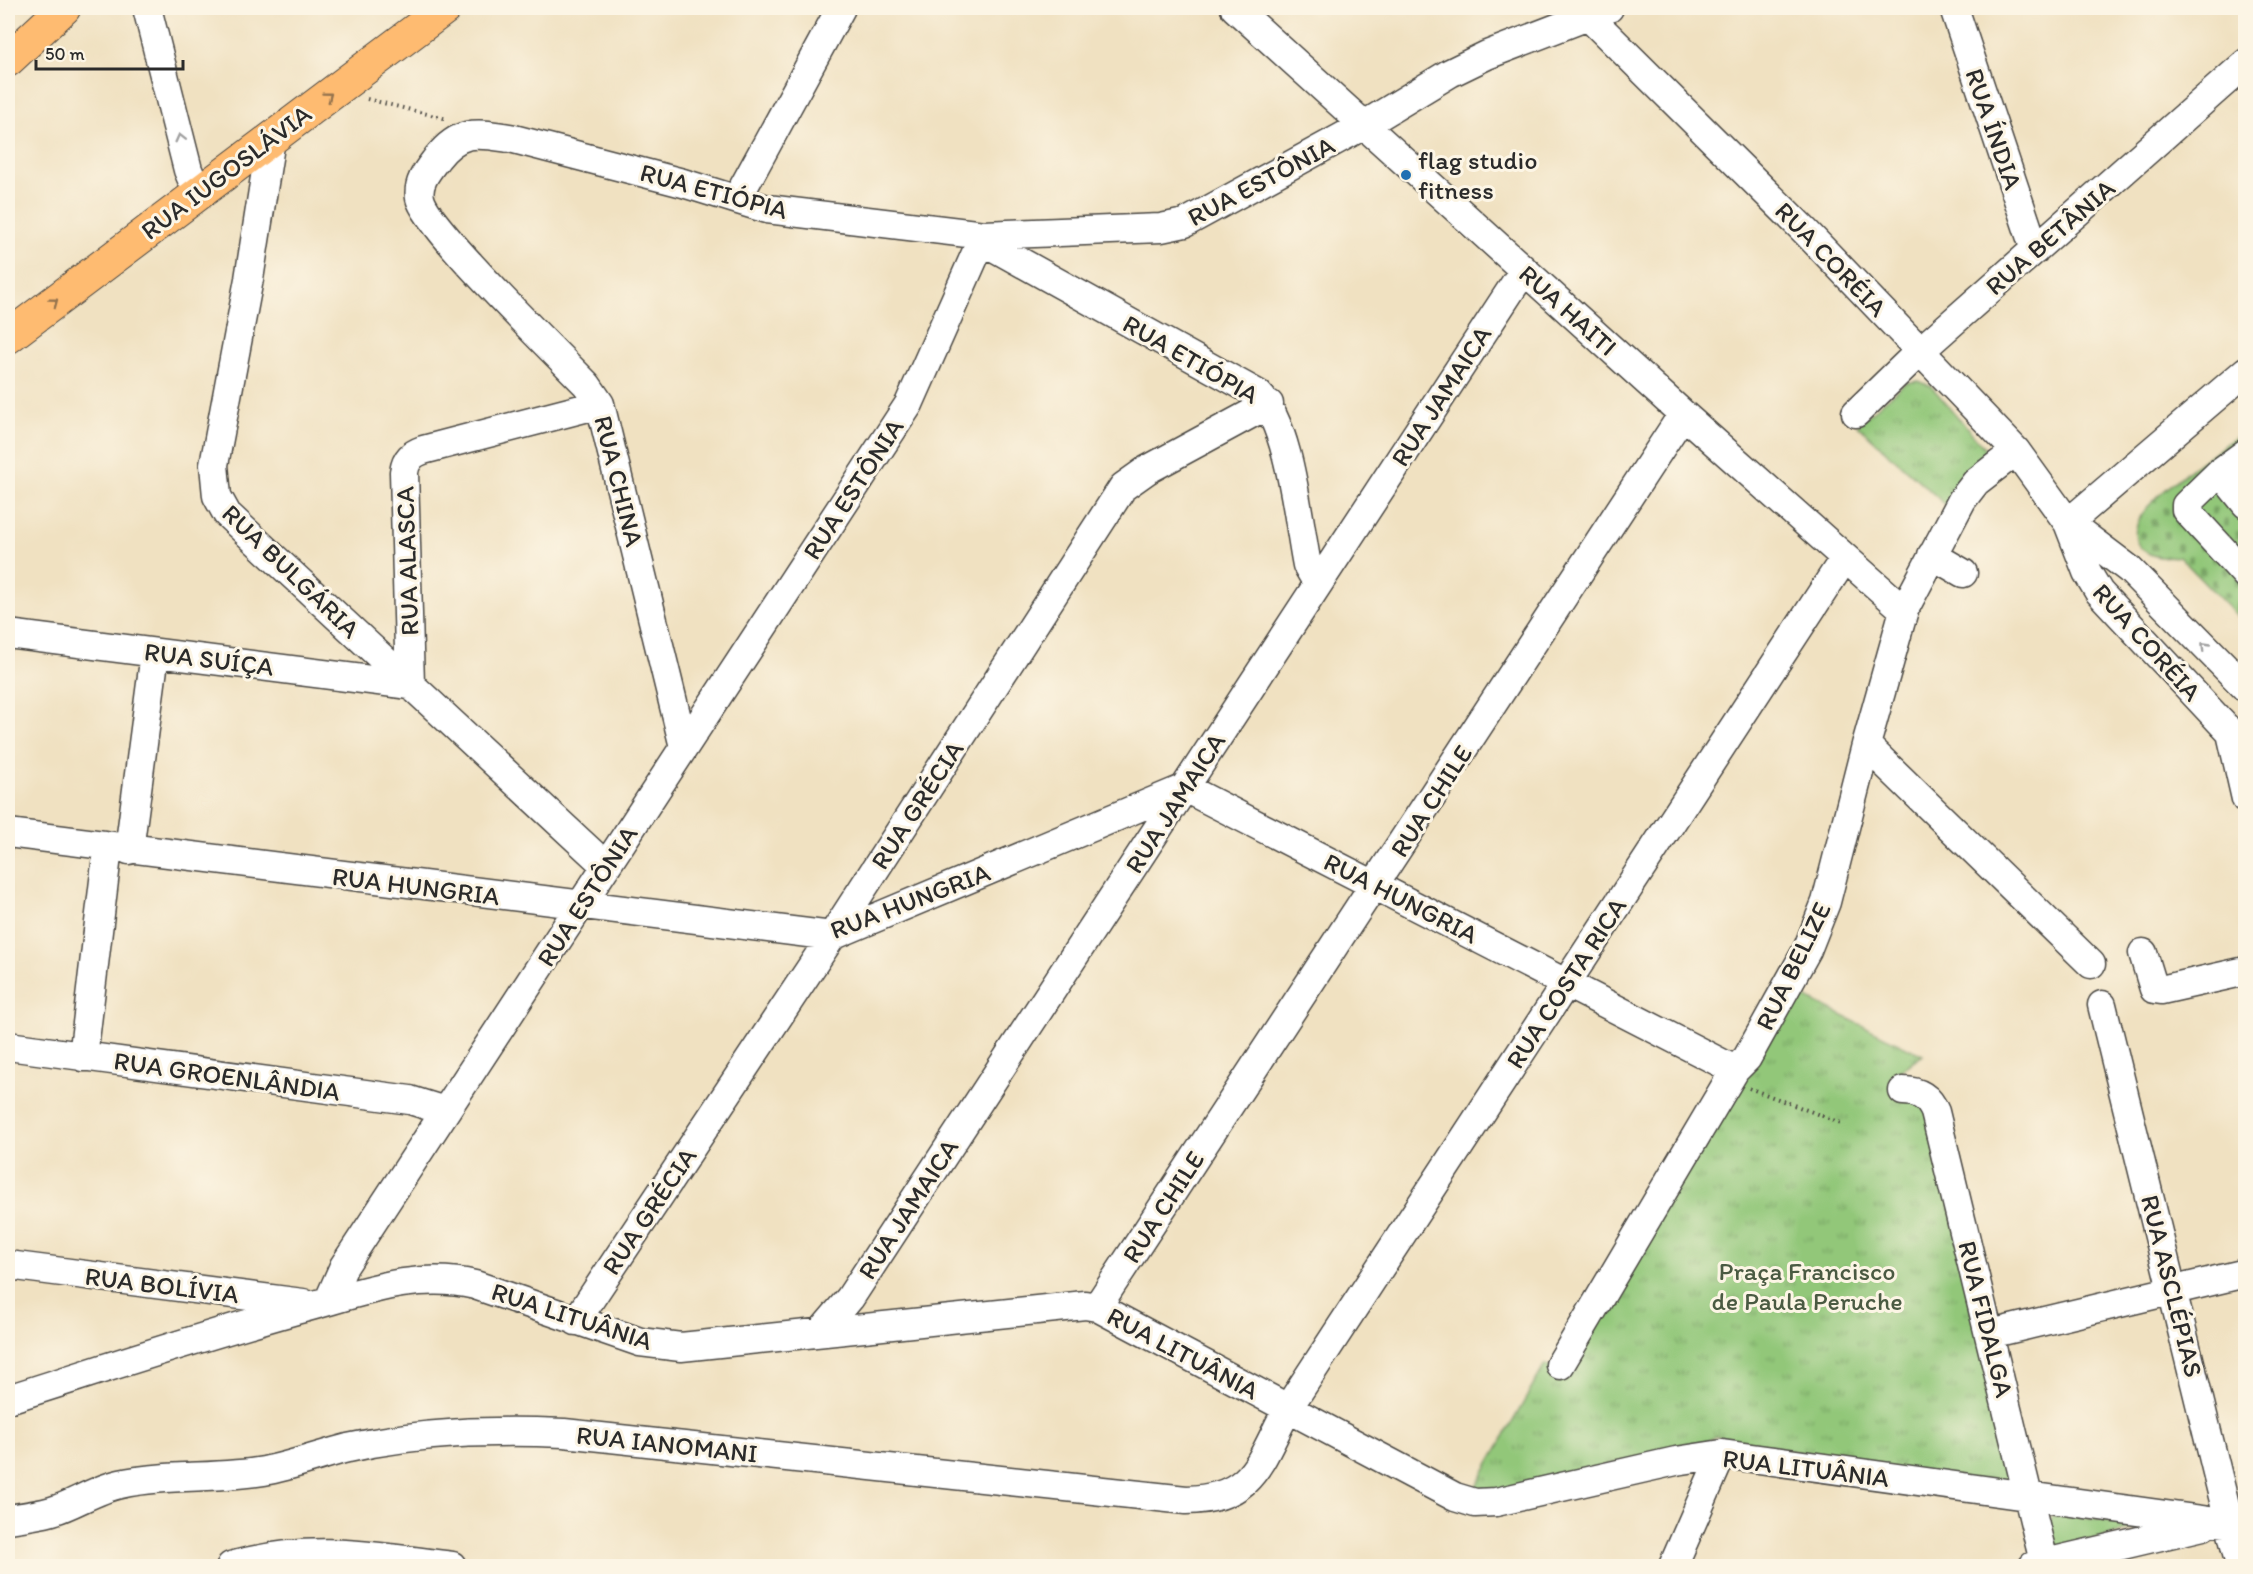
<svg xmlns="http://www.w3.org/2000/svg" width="2253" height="1574" viewBox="0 0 2253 1574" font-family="Itim,sans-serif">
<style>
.grass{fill:#92c779;stroke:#5e7952;stroke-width:1.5}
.cemetery{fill:url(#cemetery-stones);stroke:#5e7952;stroke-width:1.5}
.park{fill:url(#park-tufts);stroke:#5e7952;stroke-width:1.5}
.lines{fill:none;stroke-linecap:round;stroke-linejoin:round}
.minor-casing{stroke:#494642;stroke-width:31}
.major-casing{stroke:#494642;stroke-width:35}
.path{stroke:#494642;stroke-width:4;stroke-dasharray:1.5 4.5;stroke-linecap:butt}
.minor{stroke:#fff;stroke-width:28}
.major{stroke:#febb71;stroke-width:33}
.oneway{stroke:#94734e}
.oneway2{stroke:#a0a0a0}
.poi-dot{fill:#1f6fb2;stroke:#fcf5e5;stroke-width:2}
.labels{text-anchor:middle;stroke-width:6;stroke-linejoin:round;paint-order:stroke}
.street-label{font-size:26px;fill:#2b2b2b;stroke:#fcf5e5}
.poi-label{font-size:26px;fill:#2b2b2b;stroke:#fcf5e5;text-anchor:start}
.park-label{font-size:26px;fill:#4a5a42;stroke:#fcf5e5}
</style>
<defs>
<pattern id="cemetery-stones" width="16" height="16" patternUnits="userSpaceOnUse" patternTransform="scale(1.5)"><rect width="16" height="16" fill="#92c779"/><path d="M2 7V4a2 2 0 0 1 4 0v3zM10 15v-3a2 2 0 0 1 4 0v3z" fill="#77a263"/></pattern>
<pattern id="park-tufts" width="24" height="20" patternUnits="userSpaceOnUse" patternTransform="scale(1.5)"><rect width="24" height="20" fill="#92c779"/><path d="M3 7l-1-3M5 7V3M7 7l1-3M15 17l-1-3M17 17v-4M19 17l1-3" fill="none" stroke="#77a263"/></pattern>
</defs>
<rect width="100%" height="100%" fill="#fcf5e5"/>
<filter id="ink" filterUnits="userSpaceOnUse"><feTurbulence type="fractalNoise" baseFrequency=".0167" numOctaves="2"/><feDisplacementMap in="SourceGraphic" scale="12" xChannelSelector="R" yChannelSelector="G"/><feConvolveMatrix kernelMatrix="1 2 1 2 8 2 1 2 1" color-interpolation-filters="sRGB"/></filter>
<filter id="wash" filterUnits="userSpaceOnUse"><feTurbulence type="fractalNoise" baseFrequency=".008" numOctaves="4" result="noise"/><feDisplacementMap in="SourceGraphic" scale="24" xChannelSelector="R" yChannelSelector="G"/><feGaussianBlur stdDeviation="1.35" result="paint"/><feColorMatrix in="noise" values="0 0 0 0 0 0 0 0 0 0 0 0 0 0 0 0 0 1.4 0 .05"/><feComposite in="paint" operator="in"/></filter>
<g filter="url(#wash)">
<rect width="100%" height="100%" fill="#f0e1c1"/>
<!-- grass -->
<path class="grass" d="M2060 1514 2135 1525 2137 1529 2059 1547C2051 1540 2048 1527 2052 1517Z"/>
<!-- cemetery -->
<path class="cemetery" d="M2245 430V624L2179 556C2157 562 2126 550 2138 522 2148 495 2220 449 2245 430Z"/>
<!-- park -->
<path class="park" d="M1919 381 1932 387 1988 452V456L1948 507 1857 425 1905 383Z
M1794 992 1923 1055 1890 1078 1894 1086 1932 1105 2031 1498 1716 1436 1708 1441 1507 1490 1473 1491 1545 1365 1562 1372Z"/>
</g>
<g filter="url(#ink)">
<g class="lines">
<!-- minor casing -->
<g class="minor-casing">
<path id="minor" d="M147 8 188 170 198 194
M1235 8 1683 414 1904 610
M1580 8 1805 231 2016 451 2068 523 2087 572 2099 592 2246 749
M1954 8 2035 250
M271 139 249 279 214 465 217 496 227 514 243 529 606 866
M737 199 841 8
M981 240 1258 394C1290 425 1298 520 1307 565L1318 584
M1856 413 1919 352 2246 63
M2246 453 2220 472 2186 505V510L2246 575
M2220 472 2246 504
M2068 523 2129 569 2246 688
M2068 523 2246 371
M1932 555 1963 573
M8 634 410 685 404 472C406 459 412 454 423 450L600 404
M2231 733 2246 799
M1866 745 2091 964
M684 747 600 404 587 385C558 355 426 227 420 198 417 182 428 170 437 158 460 129 476 133 510 138L683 183 767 209 984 235
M8 833 832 936 1185 788 1735 1070
M129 850 155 653
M2143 953 2154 989 2161 990 2246 971
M2102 1005 2240 1566
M8 1046 410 1100 445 1111
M83 1057 108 847
M1903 1091C1919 1091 1929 1097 1935 1112L2045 1566
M8 1265 303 1303
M329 1300 344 1266 909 404 984 235 1161 228 1185 223 1366 124 1450 73 1487 55 1609 8
M1097 1307 1683 414
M576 1321 832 936 1123 487 1147 470 1269 404
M821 1332 850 1298 1524 270
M1990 1334 2246 1273
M1560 1365 1735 1070 1747 1058 1807 950 1826 902 1866 745 1904 610 1962 500 1976 482 2016 451
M8 1399C103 1369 199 1337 296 1310 355 1295 414 1270 475 1285L640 1342 681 1347 1085 1305 1097 1307 1455 1497 1475 1503 1496 1502 1676 1461 1722 1454 2246 1526
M8 1519C22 1517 38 1515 52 1511 75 1504 96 1489 120 1484 167 1474 217 1479 264 1471 292 1466 320 1455 348 1448 420 1432 491 1430 564 1433L1186 1500C1255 1499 1259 1461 1288 1408L1844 559
M231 1566C311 1543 372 1556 452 1566
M1673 1566 1722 1454
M2033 1566 2203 1526"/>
</g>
<!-- major casing -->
<g class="major-casing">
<path id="major" d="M8 60 64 8
M8 337 445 8"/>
</g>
<!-- path -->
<path class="path" d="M367 99 447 119
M1749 1088 1841 1123"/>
<!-- minor -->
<use href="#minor" class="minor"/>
<!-- major -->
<use href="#major" class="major"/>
</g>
<!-- one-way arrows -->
<defs><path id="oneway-chevron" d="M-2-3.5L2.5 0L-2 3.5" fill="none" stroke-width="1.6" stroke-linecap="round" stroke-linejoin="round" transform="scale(1.5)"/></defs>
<g class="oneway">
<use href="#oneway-chevron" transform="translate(328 96) rotate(-37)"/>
<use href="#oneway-chevron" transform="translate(54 302) rotate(-37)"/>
</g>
<g class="oneway2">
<use href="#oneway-chevron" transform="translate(180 138) rotate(-104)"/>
<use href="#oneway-chevron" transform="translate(2205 646) rotate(-134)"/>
</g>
</g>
<!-- markers -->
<circle class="poi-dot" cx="1406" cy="175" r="6"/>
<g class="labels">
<!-- street labels -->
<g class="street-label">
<text transform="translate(1994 129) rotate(71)" y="9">RUA ÍNDIA</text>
<text transform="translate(226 172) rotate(-37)" y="9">RUA IUGOSLÁVIA</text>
<text transform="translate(1261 181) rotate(-28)" y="9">RUA ESTÔNIA</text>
<text transform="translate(714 191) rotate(15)" y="9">RUA ETIÓPIA</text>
<text transform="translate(2050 237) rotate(-41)" y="9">RUA BETÂNIA</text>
<text transform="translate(1831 259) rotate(46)" y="9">RUA CORÉIA</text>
<text transform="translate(1568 310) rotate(42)" y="9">RUA HAITI</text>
<text transform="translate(1191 359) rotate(30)" y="9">RUA ETIÓPIA</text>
<text transform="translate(1441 396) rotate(-57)" y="9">RUA JAMAICA</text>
<text transform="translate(619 481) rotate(76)" y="9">RUA CHINA</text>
<text transform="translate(853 489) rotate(-57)" y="9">RUA ESTÔNIA</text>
<text transform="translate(407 561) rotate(-92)" y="9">RUA ALASCA</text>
<text transform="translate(291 571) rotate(44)" y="9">RUA BULGÁRIA</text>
<text transform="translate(2147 642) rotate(48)" y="9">RUA CORÉIA</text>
<text transform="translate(209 659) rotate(7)" y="9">RUA SUÍÇA</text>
<text transform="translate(1431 801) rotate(-57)" y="9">RUA CHILE</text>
<text transform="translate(1175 803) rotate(-57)" y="9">RUA JAMAICA</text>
<text transform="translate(917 805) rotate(-57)" y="9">RUA GRÉCIA</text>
<text transform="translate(416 886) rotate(7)" y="9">RUA HUNGRIA</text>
<text transform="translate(587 896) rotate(-57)" y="9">RUA ESTÔNIA</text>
<text transform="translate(1401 898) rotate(27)" y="9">RUA HUNGRIA</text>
<text transform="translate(910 901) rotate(-21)" y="9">RUA HUNGRIA</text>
<text transform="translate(1793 966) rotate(-64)" y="9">RUA BELIZE</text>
<text transform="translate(1566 983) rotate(-57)" y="9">RUA COSTA RICA</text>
<text transform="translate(227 1076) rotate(8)" y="9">RUA GROENLÂNDIA</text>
<text transform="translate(1163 1207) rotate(-57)" y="9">RUA CHILE</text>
<text transform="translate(908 1209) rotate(-57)" y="9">RUA JAMAICA</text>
<text transform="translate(649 1211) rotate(-56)" y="9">RUA GRÉCIA</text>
<text transform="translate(162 1285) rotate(7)" y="9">RUA BOLÍVIA</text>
<text transform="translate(2172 1286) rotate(76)" y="9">RUA ASCLÉPIAS</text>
<text transform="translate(572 1316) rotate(18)" y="9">RUA LITUÂNIA</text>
<text transform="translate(1986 1319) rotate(76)" y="9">RUA FIDALGA</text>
<text transform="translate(1183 1353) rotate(28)" y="9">RUA LITUÂNIA</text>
<text transform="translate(667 1444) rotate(6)" y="9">RUA IANOMANI</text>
<text transform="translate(1806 1468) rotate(7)" y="9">RUA LITUÂNIA</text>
</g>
<!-- poi labels -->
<g class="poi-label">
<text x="1418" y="169">flag studio<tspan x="1418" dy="30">fitness</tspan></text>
</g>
<!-- park labels -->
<g class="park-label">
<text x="1807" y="1280">Praça Francisco<tspan x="1807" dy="30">de Paula Peruche</tspan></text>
</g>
</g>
<!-- margin -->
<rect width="2253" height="1574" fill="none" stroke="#fcf5e5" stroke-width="30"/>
<!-- scale -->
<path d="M36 60v9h147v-9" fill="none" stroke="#2b2b2b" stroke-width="3"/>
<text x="45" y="60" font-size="18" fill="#2b2b2b" stroke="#fcf5e5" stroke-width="4.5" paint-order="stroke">50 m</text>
</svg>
